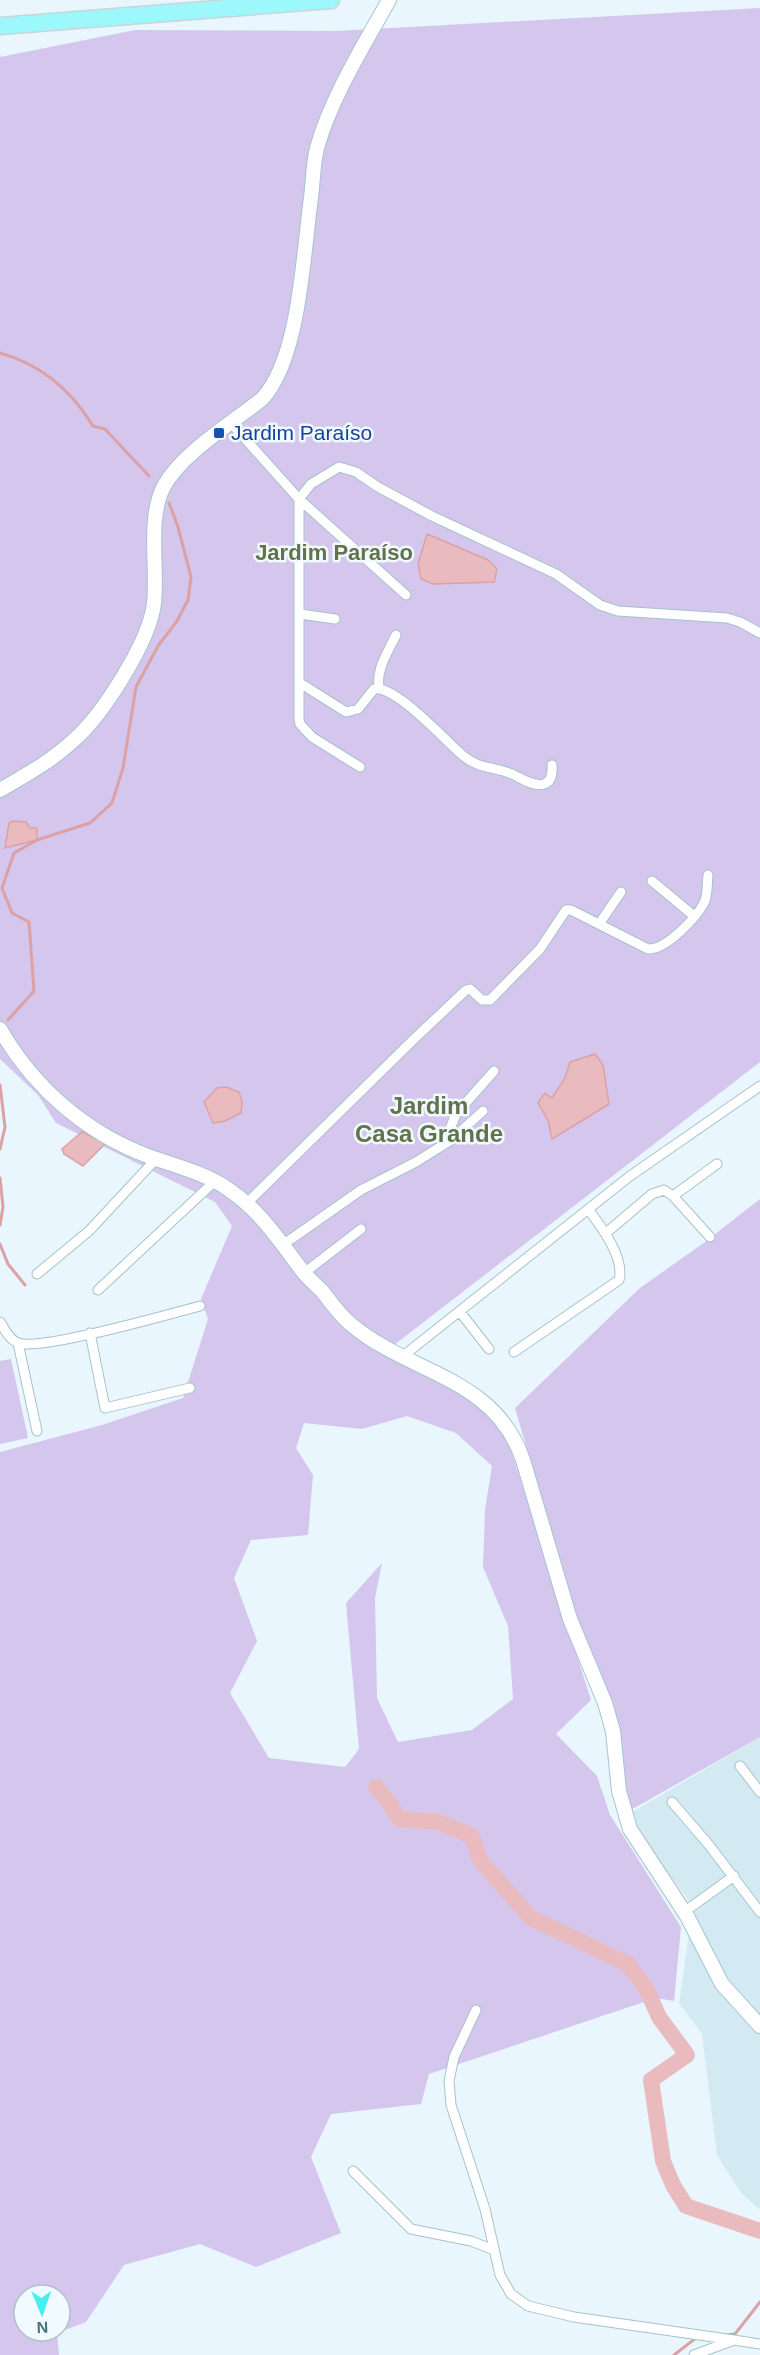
<svg xmlns="http://www.w3.org/2000/svg" width="760" height="2355" viewBox="0 0 760 2355" font-family="Helvetica,sans-serif">
<style>
.residential{fill:#d4eaf3}
.green{fill:#d4c6ed;fill-rule:evenodd}
.water{fill:#e9bbbf;stroke:#dca1a5;stroke-width:1.5}
.lines{fill:none;stroke-linecap:round;stroke-linejoin:round}
.stream{stroke:#dca1a5;stroke-width:3}
.river{stroke:#e9bbbf;stroke-width:16}
.minor-casing{stroke:#a5c3cb;stroke-width:11}
.secondary-casing{stroke:#a4c5ce;stroke-width:16}
.motorway-casing{stroke:#c9d5d7;stroke-width:19}
.minor{stroke:#fff;stroke-width:9}
.secondary{stroke:#fff;stroke-width:14}
.motorway{stroke:#9df8fb;stroke-width:16}
.transit-dot{fill:#1a4fb4;stroke:#f1faff;stroke-width:2}
.labels{text-anchor:middle;stroke-width:5;stroke-linejoin:round;paint-order:stroke}
.transit-label{font-size:21px;fill:#164399;stroke:#f1faff;text-anchor:start}
.neighbourhood-label{font-size:22px;font-weight:bold;fill:#62734c;stroke:#f1faff}
.quarter-label{font-size:24px;font-weight:bold;fill:#62734c;stroke:#f1faff}
</style>
<rect width="100%" height="100%" fill="#e9f6fe"/>
<!-- residential -->
<path class="residential" d="M760 1737V2210L741 2193 717 2155 702 2034 679 2003 693 1906 659 1861 629 1814Z"/>
<!-- green -->
<path class="green" d="M760 8V1062L385 1352 479 1403 506 1434 591 1700 556 1734 597 1776 610 1815 681 1927 674 2001 656 1998 429 2074 421 2104 331 2114 311 2157 341 2233 256 2267 200 2244 124 2265 86 2322 57 2333 59 2355H0V1452L102 1425 183 1398 208 1319 201 1299 232 1226 215 1202 56 1123 38 1095 0 1059V57L135 30 337 31ZM407 1416 456 1433 492 1466 485 1510 483 1567 508 1626 513 1699 472 1730 398 1742 377 1698 375 1598 382 1563 346 1603 359 1749 345 1767 269 1758 230 1693 257 1641 234 1578 251 1540 308 1535 313 1475 296 1448 304 1423 362 1429ZM24 2295H60V2331H24Z
M760 1199V1737L629 1811 589 1661 515 1408 640 1288 705 1242Z
M11 1359 28 1438 0 1444V1361Z"/>
<!-- water -->
<path class="water" d="M427 534 488 560 497 569 494 582 433 584 421 579 418 564Z
M13 821 26 822 30 828H37V840L5 848 9 823Z
M595 1054 603 1065 609 1104 552 1139 548 1120 538 1103 545 1093 552 1098 565 1078 570 1062Z
M226 1087 239 1092 242 1101 241 1113 225 1121 213 1123 204 1102 217 1088Z
M82 1132 106 1143 83 1166 64 1154 62 1149Z"/>
<g class="lines">
<!-- stream -->
<path class="stream" d="M0 353C40 364 71 390 93 426L105 429 149 476
M8 1020 34 991 29 922 12 913 2 888 14 853 37 840 90 823 112 803 123 768 136 687 158 646 177 621 188 600 191 577 178 527 169 503
M0 1085 5 1127 0 1149
M0 1178 3 1207 0 1225
M0 1244 8 1264 25 1285
M726 2335 735 2334 760 2302
M674 2355 696 2338"/>
<!-- river -->
<path class="river" d="M376 1787 388 1801 399 1819 438 1822 472 1836 480 1860 531 1918 628 1964 646 1988 659 2017 687 2055 651 2080 663 2161 673 2185 686 2206 760 2231"/>
<!-- minor casing -->
<g class="minor-casing">
<path id="minor" d="M231 423 299 499 406 595
M300 614 335 619
M300 683 346 712 358 709 374 689C394 684 444 739 460 753 480 772 498 765 518 777 534 786 554 792 552 765
M379 687C376 669 388 652 396 635
M360 767 312 737 300 724 299 719V499L311 484 339 467 356 472 378 487 432 516 556 574 600 605 618 611 727 618 740 622 760 633
M652 881 694 916
M599 924 621 892
M444 1144 456 1114 494 1071
M247 1203 414 1039 466 990 470 989 482 1000H490L540 949 566 910H571L648 949C666 950 696 918 704 903 708 896 707 883 708 875
M606 1233 652 1194 664 1190 673 1196
M710 1237 673 1196 717 1164
M284 1244 361 1190 416 1162 451 1140 483 1111
M304 1273 361 1229
M37 1274 89 1231 156 1159
M98 1290 215 1181
M460 1312 489 1349
M0 1322C5 1330 9 1339 18 1343 40 1351 170 1314 200 1306
M90 1333 105 1408 190 1388
M18 1343 37 1431
M514 1352 619 1280C625 1258 601 1226 588 1209
M403 1356 630 1176 760 1086
M740 1766 760 1792
M672 1802 709 1845 760 1912
M684 1912 734 1876
M476 2010 454 2057 449 2081 451 2105 485 2209 500 2275 511 2294 528 2306 574 2317 734 2340
M353 2171 411 2229 471 2241 494 2250
M694 2355 734 2340 760 2344"/>
</g>
<!-- secondary casing -->
<g class="secondary-casing">
<path id="secondary" d="M0 790C26 775 53 760 75 739 103 714 150 641 154 603 158 568 147 518 164 486 182 453 232 423 262 399 300 358 303 254 311 198 313 182 313 164 317 148 331 98 364 45 389 0
M0 1029C33 1087 86 1133 148 1156 175 1166 205 1173 228 1189 261 1211 280 1242 304 1273 310 1280 317 1286 323 1292 332 1304 341 1317 353 1326 411 1374 495 1377 523 1460L570 1619 605 1703 613 1731 619 1791 630 1829 687 1916 722 1984 760 2026"/>
</g>
<!-- motorway casing -->
<g class="motorway-casing">
<path id="motorway" d="M0 26 331 0"/>
</g>
<!-- minor -->
<use href="#minor" class="minor"/>
<!-- secondary -->
<use href="#secondary" class="secondary"/>
<!-- motorway -->
<use href="#motorway" class="motorway"/>
</g>
<!-- markers -->
<rect class="transit-dot" x="213" y="427" width="12" height="12" rx="3"/>
<g class="labels">
<!-- transit labels -->
<g class="transit-label">
<text x="231" y="440">Jardim Paraíso</text>
</g>
<!-- neighbourhood labels -->
<g class="neighbourhood-label">
<text x="334" y="560">Jardim Paraíso</text>
</g>
<!-- quarter labels -->
<g class="quarter-label">
<text x="429" y="1114">Jardim<tspan x="429" dy="28">Casa Grande</tspan></text>
</g>
</g>
<!-- north arrow -->
<g transform="translate(42 2313) rotate(178)"><circle r="28" fill="#f1faff" stroke="#aec4ca" stroke-width="1.5"/>
<path d="M0-4.5L10 22L0 15L-10 22Z" fill="#48eeed"/>
<text y="-9" font-size="16" font-weight="bold" text-anchor="middle" fill="#4a747b">N</text>
</g>
</svg>
